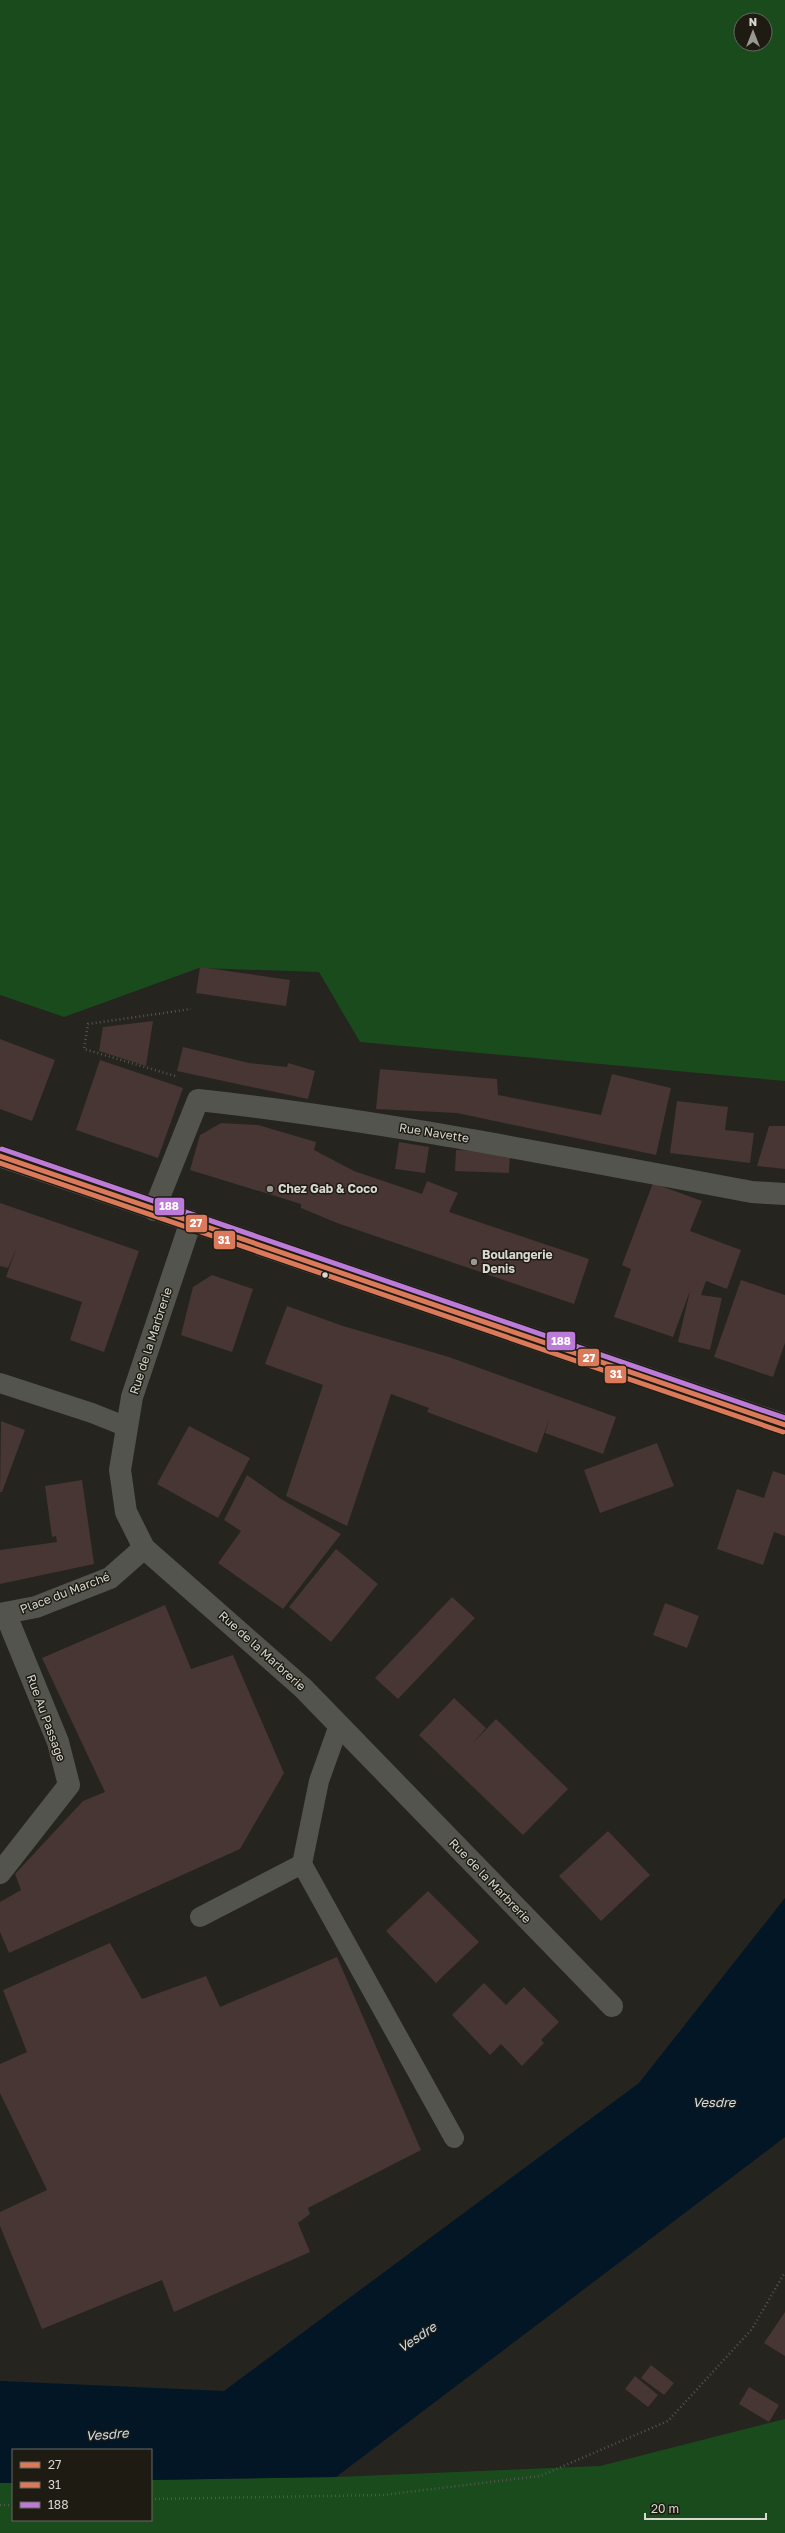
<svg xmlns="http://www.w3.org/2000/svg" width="785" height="2533" viewBox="0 0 785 2533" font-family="'Golos Text',sans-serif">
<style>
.green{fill:#1a4b1d;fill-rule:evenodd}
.water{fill:#031626}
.building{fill:#473633}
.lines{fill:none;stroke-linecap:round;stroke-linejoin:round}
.path{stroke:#565551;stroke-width:2.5;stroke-dasharray:1 3;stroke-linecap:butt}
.lane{stroke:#54544f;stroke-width:20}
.street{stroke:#54544f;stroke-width:22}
.primary{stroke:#696060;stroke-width:22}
.bus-1-casing{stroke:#1e1c12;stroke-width:8}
.bus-2-casing{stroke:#1e1c12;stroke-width:8}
.bus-3-casing{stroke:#1e1c12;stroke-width:8}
.bus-1{stroke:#db795b;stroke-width:5}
.bus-2{stroke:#db795b;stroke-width:5}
.bus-3{stroke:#bd7bd9;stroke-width:5}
.poi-dot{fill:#999892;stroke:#1e1c12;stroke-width:1.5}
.bus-dot{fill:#d8d7d0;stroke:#1e1c12;stroke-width:1.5}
.labels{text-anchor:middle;stroke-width:3;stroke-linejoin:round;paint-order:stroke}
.street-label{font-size:12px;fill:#d8d7d0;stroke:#1e1c12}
.poi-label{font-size:12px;font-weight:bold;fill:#d8d7d0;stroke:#1e1c12;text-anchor:start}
.water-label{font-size:13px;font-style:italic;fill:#cadfef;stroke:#1e1c12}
.line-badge{stroke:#1e1c12;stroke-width:1.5}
.badge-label{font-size:11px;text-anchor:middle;font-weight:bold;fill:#fff}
</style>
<rect width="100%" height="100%" fill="#25241e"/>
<!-- green -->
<path class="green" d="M0 0H785V1081L360 1042 319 972 199 968 64 1017 0 995ZM741 20H765V44H741Z
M785 2419V2533H0V2483H13V2520H151V2480L336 2477 600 2466Z"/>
<!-- water -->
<path class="water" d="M785 1898V2137L336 2477 151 2480V2450H13V2483H0V2381L224 2391 639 2083Z"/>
<!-- building -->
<path class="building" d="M200 967 290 980 286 1006 196 993Z
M153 1021 146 1066 99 1051 103 1027Z
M0 1039 55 1060 32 1121 0 1109Z
M183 1047 249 1063 287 1067 288 1063 315 1071 308 1099 177 1071Z
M100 1060 183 1088 158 1158 76 1130Z
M380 1069 497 1079 498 1095 601 1115 612 1074 671 1088 656 1155 457 1113 376 1109Z
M677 1101 728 1107 725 1130 754 1133 750 1163 670 1153Z
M221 1123 258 1125 316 1142 314 1150 354 1171 422 1194 427 1181 458 1193 449 1212 589 1259 574 1304 337 1223 301 1208V1204L190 1170 200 1135Z
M769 1126H785V1169L757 1166Z
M399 1142 429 1147 425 1173 395 1169Z
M456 1150 510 1152 509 1173 455 1171Z
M653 1183 702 1201 690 1231 741 1250 727 1289 706 1281 701 1295 722 1298 710 1350 678 1342 690 1291 673 1337 614 1317 631 1269 622 1265Z
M0 1203 139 1251 104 1352 70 1340 82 1302 6 1277 16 1249 8 1268 0 1266Z
M212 1275 253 1289 232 1352 181 1335 193 1287Z
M741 1280 785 1295V1343L773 1377 714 1357Z
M287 1306 343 1326 449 1357 616 1417 603 1454 545 1433 550 1417 537 1453 427 1412 429 1408 391 1394 347 1526 286 1496 323 1385 265 1364Z
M1 1421 25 1430 2 1492H0Z
M189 1426 250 1458 218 1518 157 1484Z
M657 1443 674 1486 600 1513 584 1470Z
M773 1471 785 1475V1536L774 1532 763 1565 717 1549 737 1489 764 1498Z
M247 1475 281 1499 341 1534 283 1609 218 1563 241 1531 224 1520Z
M82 1480 94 1564 0 1584V1550L57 1542 56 1536 52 1537 45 1486Z
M336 1549 378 1584 331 1642 289 1607Z
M452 1597 475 1618 398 1699 375 1678Z
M665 1603 699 1616 687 1648 653 1635Z
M165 1605 191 1669 233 1655 284 1773 240 1849 9 1953 0 1932V1902L21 1890 15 1874 83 1801 105 1792 42 1658Z
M454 1698 486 1728 473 1743 496 1719 568 1789 523 1835 419 1735Z
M608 1831 650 1875 601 1921 559 1876Z
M428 1891 479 1942 436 1983 386 1931Z
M110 1943 142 1999 206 1976 220 2007 337 1957 421 2150 308 2208 310 2214 298 2223 310 2252 174 2312 162 2280 42 2329 0 2226V2212L47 2190 0 2093V2064L27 2052 3 1990Z
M484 1983 506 2005 524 1987 559 2022 541 2040 544 2043 522 2066 501 2044 490 2055 452 2015Z
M785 2312V2356L764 2343Z
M651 2365 674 2383 664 2395 641 2378Z
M635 2376 658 2395 648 2407 625 2389Z
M749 2387 779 2405 769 2422 739 2404Z"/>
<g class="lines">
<!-- path -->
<path class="path" d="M175 1076 84 1049 88 1024 191 1009
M151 2499 383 2495 540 2476 668 2421 752 2329 785 2272
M0 2505H13"/>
<!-- lane -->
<path class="lane" d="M0 1383 92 1413 127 1427
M302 1864 454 2138
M200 1917 302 1864 319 1781 339 1725"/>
<!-- street -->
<path class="street" d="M154 1210 198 1100C384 1120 568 1158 752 1192L785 1194
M191 1221 132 1397 120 1470 126 1512 144 1548 303 1688 612 2006
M0 1614 36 1607 110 1578 144 1548
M0 1873 69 1785 58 1742 6 1615"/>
<!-- primary -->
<path class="primary" d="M0 1156 785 1425"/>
<!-- bus-1 casing -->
<g class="bus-1-casing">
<path id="bus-1" d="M0 1156 785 1425"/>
</g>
<!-- bus-2 casing -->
<g class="bus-2-casing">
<path id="bus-2" d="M0 1163 783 1432"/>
</g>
<!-- bus-3 casing -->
<g class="bus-3-casing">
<path id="bus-3" d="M2 1149 785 1418"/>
</g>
<!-- bus-1 -->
<use href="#bus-1" class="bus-1"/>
<!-- bus-2 -->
<use href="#bus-2" class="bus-2"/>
<!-- bus-3 -->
<use href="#bus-3" class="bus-3"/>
</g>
<!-- markers -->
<g class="poi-dot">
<circle cx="270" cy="1189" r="4"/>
<circle cx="474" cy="1262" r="4"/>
</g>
<circle class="bus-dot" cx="325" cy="1275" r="3.5"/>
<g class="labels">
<!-- street labels -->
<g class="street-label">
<text transform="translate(434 1133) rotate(9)" y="4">Rue Navette</text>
<text transform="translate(151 1341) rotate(-72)" y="4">Rue de la Marbrerie</text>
<text transform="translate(65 1593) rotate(-21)" y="4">Place du Marché</text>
<text transform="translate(262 1651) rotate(42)" y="4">Rue de la Marbrerie</text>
<text transform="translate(46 1718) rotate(70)" y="4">Rue Au Passage</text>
<text transform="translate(490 1881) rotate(46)" y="4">Rue de la Marbrerie</text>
</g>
<!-- poi labels -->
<g class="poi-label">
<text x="278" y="1193">Chez Gab &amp; Coco</text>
<text x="482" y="1259">Boulangerie<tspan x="482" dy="14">Denis</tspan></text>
</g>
<!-- water labels -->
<g class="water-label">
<text x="714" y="2107">Vesdre</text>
<text transform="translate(417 2337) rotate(-34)" y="5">Vesdre</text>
<text transform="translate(107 2434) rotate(-4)" y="5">Vesdre</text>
</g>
</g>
<g class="line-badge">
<rect x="154" y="1197" width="31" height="19" rx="4" fill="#bd7bd9"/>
<rect x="185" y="1214" width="23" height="19" rx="4" fill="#db795b"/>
<rect x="213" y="1230" width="23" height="20" rx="4" fill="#db795b"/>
<rect x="546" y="1331" width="30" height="20" rx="4" fill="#bd7bd9"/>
<rect x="577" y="1348" width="23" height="19" rx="4" fill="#db795b"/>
<rect x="604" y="1365" width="23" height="19" rx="4" fill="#db795b"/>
</g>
<g class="badge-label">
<text x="169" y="1210">188</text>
<text x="196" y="1227">27</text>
<text x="224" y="1244">31</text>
<text x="561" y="1345">188</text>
<text x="589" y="1362">27</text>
<text x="616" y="1378">31</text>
</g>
<!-- legend -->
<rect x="12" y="2449" width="140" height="72" fill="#1e1c12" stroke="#68675e"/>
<rect x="20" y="2462" width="20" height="6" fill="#db795b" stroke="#68675e"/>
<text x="48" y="2469" font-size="12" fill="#d8d7d0">27</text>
<rect x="20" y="2482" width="20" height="6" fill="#db795b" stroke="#68675e"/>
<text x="48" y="2489" font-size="12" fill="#d8d7d0">31</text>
<rect x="20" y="2502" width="20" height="6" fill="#bd7bd9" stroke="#68675e"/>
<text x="48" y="2509" font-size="12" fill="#d8d7d0">188</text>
<!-- north arrow -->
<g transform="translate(753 32)"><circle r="19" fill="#1e1c12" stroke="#68675e"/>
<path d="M0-3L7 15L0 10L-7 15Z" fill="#999892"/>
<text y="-6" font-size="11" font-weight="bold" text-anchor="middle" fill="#d8d7d0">N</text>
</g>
<!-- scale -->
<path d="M645 2513v6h121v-6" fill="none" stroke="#d8d7d0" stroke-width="2"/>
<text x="651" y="2513" font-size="12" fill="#d8d7d0" stroke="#1e1c12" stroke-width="3" paint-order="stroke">20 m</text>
</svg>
